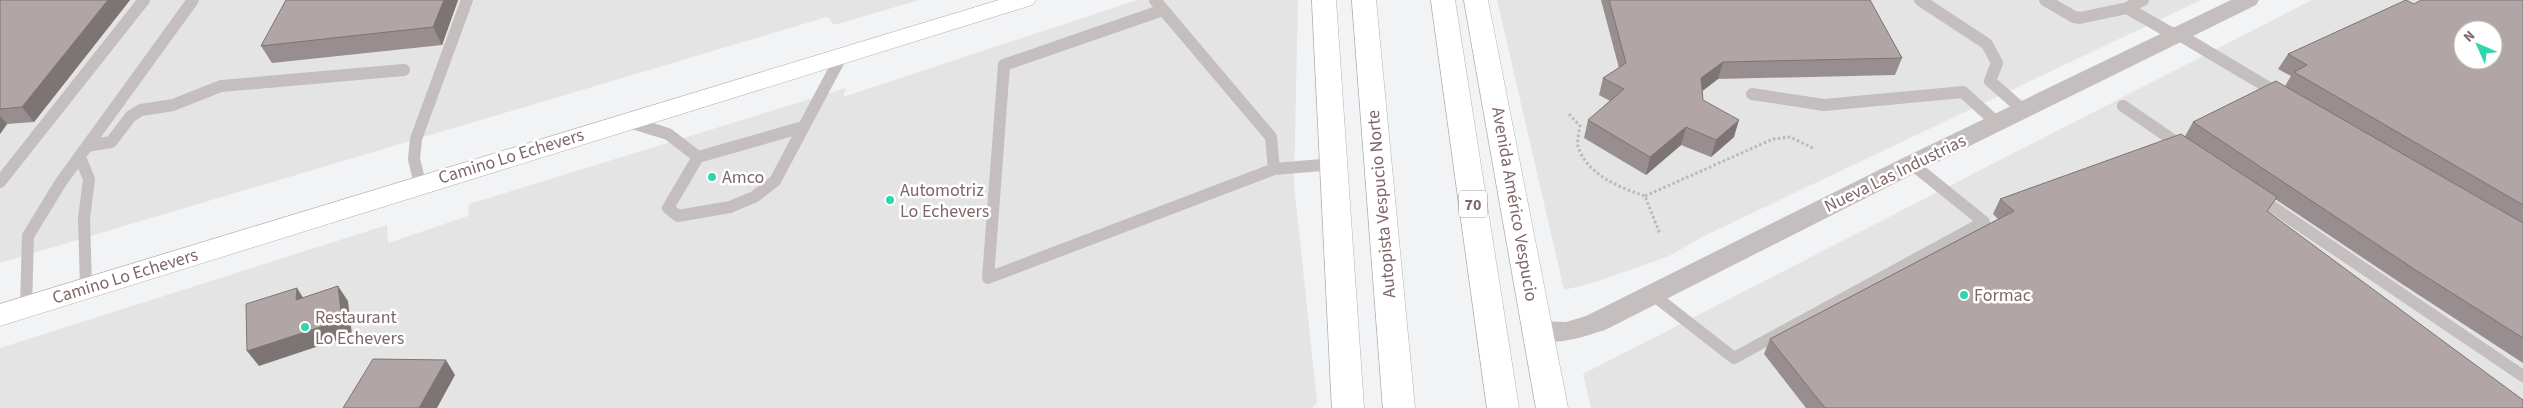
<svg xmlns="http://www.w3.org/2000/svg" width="2523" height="408" viewBox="0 0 2523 408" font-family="'Source Sans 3',sans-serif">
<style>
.built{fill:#e4e4e5;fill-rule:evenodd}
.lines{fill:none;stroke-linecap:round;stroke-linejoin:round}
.secondary-casing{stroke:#b9b1b1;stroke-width:1}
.highway-casing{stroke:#b7b1b1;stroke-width:1}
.path{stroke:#bdb8b8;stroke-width:3;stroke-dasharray:2.5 2.5;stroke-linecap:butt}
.lane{stroke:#c5bebe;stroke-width:12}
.street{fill:#c5bebe;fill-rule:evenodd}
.secondary{fill:#fff;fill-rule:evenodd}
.highway{fill:#fff;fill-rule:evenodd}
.wall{fill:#998e8f}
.shaded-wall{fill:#7d7474}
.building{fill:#b2a5a6;stroke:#7d7474;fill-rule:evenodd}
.poi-dot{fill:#2fd6ac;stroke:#fff;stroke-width:2}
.labels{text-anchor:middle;stroke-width:5;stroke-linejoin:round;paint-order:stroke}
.shield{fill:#fff;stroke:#a69495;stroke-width:1}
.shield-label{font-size:16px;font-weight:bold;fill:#806667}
.street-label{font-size:18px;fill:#806667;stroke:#fff}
.poi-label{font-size:18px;fill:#806667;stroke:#fff;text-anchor:start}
</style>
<rect width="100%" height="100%" fill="#f1f3f5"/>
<!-- built -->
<path class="built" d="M0 0H919L834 25 827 17 0 263Z
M1137 0H1298L1294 184 1317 402 1312 408H0V348L387 225 388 243 468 216 469 204 846 88 843 97Z
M1497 0H2201L1706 235 1669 256 1596 282 1564 290Z
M2312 0H2523V408H1591L1583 374ZM2463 30H2493V60H2463Z"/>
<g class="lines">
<!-- secondary casing -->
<g class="secondary-casing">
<path id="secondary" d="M999 0H1036L1032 5 0 326V304Z
M1312 0H1336L1364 408H1332Z
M1464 0H1488L1568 408H1536Z"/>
</g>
<!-- highway casing -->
<g class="highway-casing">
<path id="highway" d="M1352 0H1376L1415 408H1383Z
M1431 0H1455L1519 408H1487Z"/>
</g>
<!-- path -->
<path class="path" d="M1569 114 1580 126C1579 132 1577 140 1578 146 1586 174 1620 188 1645 196L1660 234
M1645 196 1773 139 1790 137 1813 148"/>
<!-- lane -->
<path class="lane" d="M1155 0 1271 137 1274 169 1334 164
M1920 0 1987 44 1997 63 1990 81 2023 110
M2045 0 2074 17 2080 18 2127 8 2143 0
M2127 8 2169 32 2178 34 2281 95
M1163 10 1004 65 988 278 1274 169
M1752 94 1824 105 1963 92 1997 123
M2123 106 2183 147
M626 121 668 134 698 157 668 208 678 216 730 207 754 197 775 181 842 55
M87 146 111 142 131 116 141 110 173 105 221 86 404 70
M80 157 89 179 84 218 86 288
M698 157 803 127
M0 182 144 0
M420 184 414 159 416 139 467 0
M2258 197 2523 376
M1652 294 1734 358 1984 222 1912 164
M26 307 28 236 61 182 193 0"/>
<!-- street -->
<path class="street" d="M2231 0H2259L2256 5 1921 170 1605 330C1579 338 1555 347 1528 338L1524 331 1528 324 1538 321 1566 322 1586 316 1903 158Z"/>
<!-- secondary -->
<use href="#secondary" class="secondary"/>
<!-- highway -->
<use href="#highway" class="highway"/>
</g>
<!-- wall -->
<path class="wall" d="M0 0H130L34 122 7 124 0 134Z
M286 0H458L442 45 272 63 261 46Z
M1601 0H1870L1902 58 1895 75 1718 79 1702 91 1703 100 1734 137 1711 157 1681 145 1646 175 1584 138 1588 120 1610 101 1599 95 1603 78 1619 68Z
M2523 0V363L2402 284 2275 199 2267 211 2523 408H1806L1764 354 1770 339 1998 219 1993 214 2000 199 2185 136 2193 122 2285 86 2291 76 2278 69 2288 54 2414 4Z"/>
<!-- shaded-wall -->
<path class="shaded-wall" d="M108 0H130L34 122 22 107Z
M444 0H458L442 45 433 27Z
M1723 62 1718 79 1696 96 1701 78Z
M0 116 7 124 0 134Z
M1739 120 1734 137 1711 157 1716 140Z
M1686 127 1681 145 1646 175 1650 157Z
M338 286 348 301 352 335 259 366 247 351Z
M297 288 307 304 296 300Z
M446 360 455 375 437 408H419Z"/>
<!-- building -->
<path class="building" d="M0 0H108L22 107 0 109Z
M286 0H444L433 27 261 46Z
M1609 0H1870L1902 58 1723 62 1701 78 1703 100 1739 120 1716 140 1686 127 1650 157 1588 120 1624 89 1603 78 1626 63Z
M2406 0 2414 4 2421 0H2523V205L2294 72 2307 65 2288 54ZM2463 30H2493V60H2463Z
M2276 81 2523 223V338L2414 269 2193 122Z
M2181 134 2277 197 2267 211 2523 400V408H1825L1770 339 2014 211 2000 199Z
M338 286 342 320 247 351 246 304 297 288 296 300Z
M373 359 446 360 419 408H343Z"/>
<!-- markers -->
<g class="poi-dot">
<circle cx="712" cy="177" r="5"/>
<circle cx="890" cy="200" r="5"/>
<circle cx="1964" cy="295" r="5"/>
<circle cx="305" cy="327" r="5"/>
</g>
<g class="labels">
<!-- shield labels -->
<rect class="shield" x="1459" y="190.5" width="28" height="27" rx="4"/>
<g class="shield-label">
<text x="1473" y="210">70</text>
</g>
<!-- street labels -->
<g class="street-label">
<text transform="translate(511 156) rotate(-17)" y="6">Camino Lo Echevers</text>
<text transform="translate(1895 173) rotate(-26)" y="6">Nueva Las Industrias</text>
<text transform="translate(1381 204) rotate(-95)" y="6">Autopista Vespucio Norte</text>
<text transform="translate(1515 204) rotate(80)" y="6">Avenida Américo Vespucio</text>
<text transform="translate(125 276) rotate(-17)" y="6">Camino Lo Echevers</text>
</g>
<!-- poi labels -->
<g class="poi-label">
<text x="722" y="183">Amco</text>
<text x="900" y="196">Automotriz<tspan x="900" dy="21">Lo Echevers</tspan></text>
<text x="1974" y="301">Formac</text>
<text x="315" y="323">Restaurant<tspan x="315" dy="21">Lo Echevers</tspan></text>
</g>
</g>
<!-- north arrow -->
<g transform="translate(2478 45) rotate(315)"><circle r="24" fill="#ffffff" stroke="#ccc2c2"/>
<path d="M0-4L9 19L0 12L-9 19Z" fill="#2fd6ac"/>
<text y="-8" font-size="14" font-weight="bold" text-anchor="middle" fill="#806667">N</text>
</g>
</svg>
